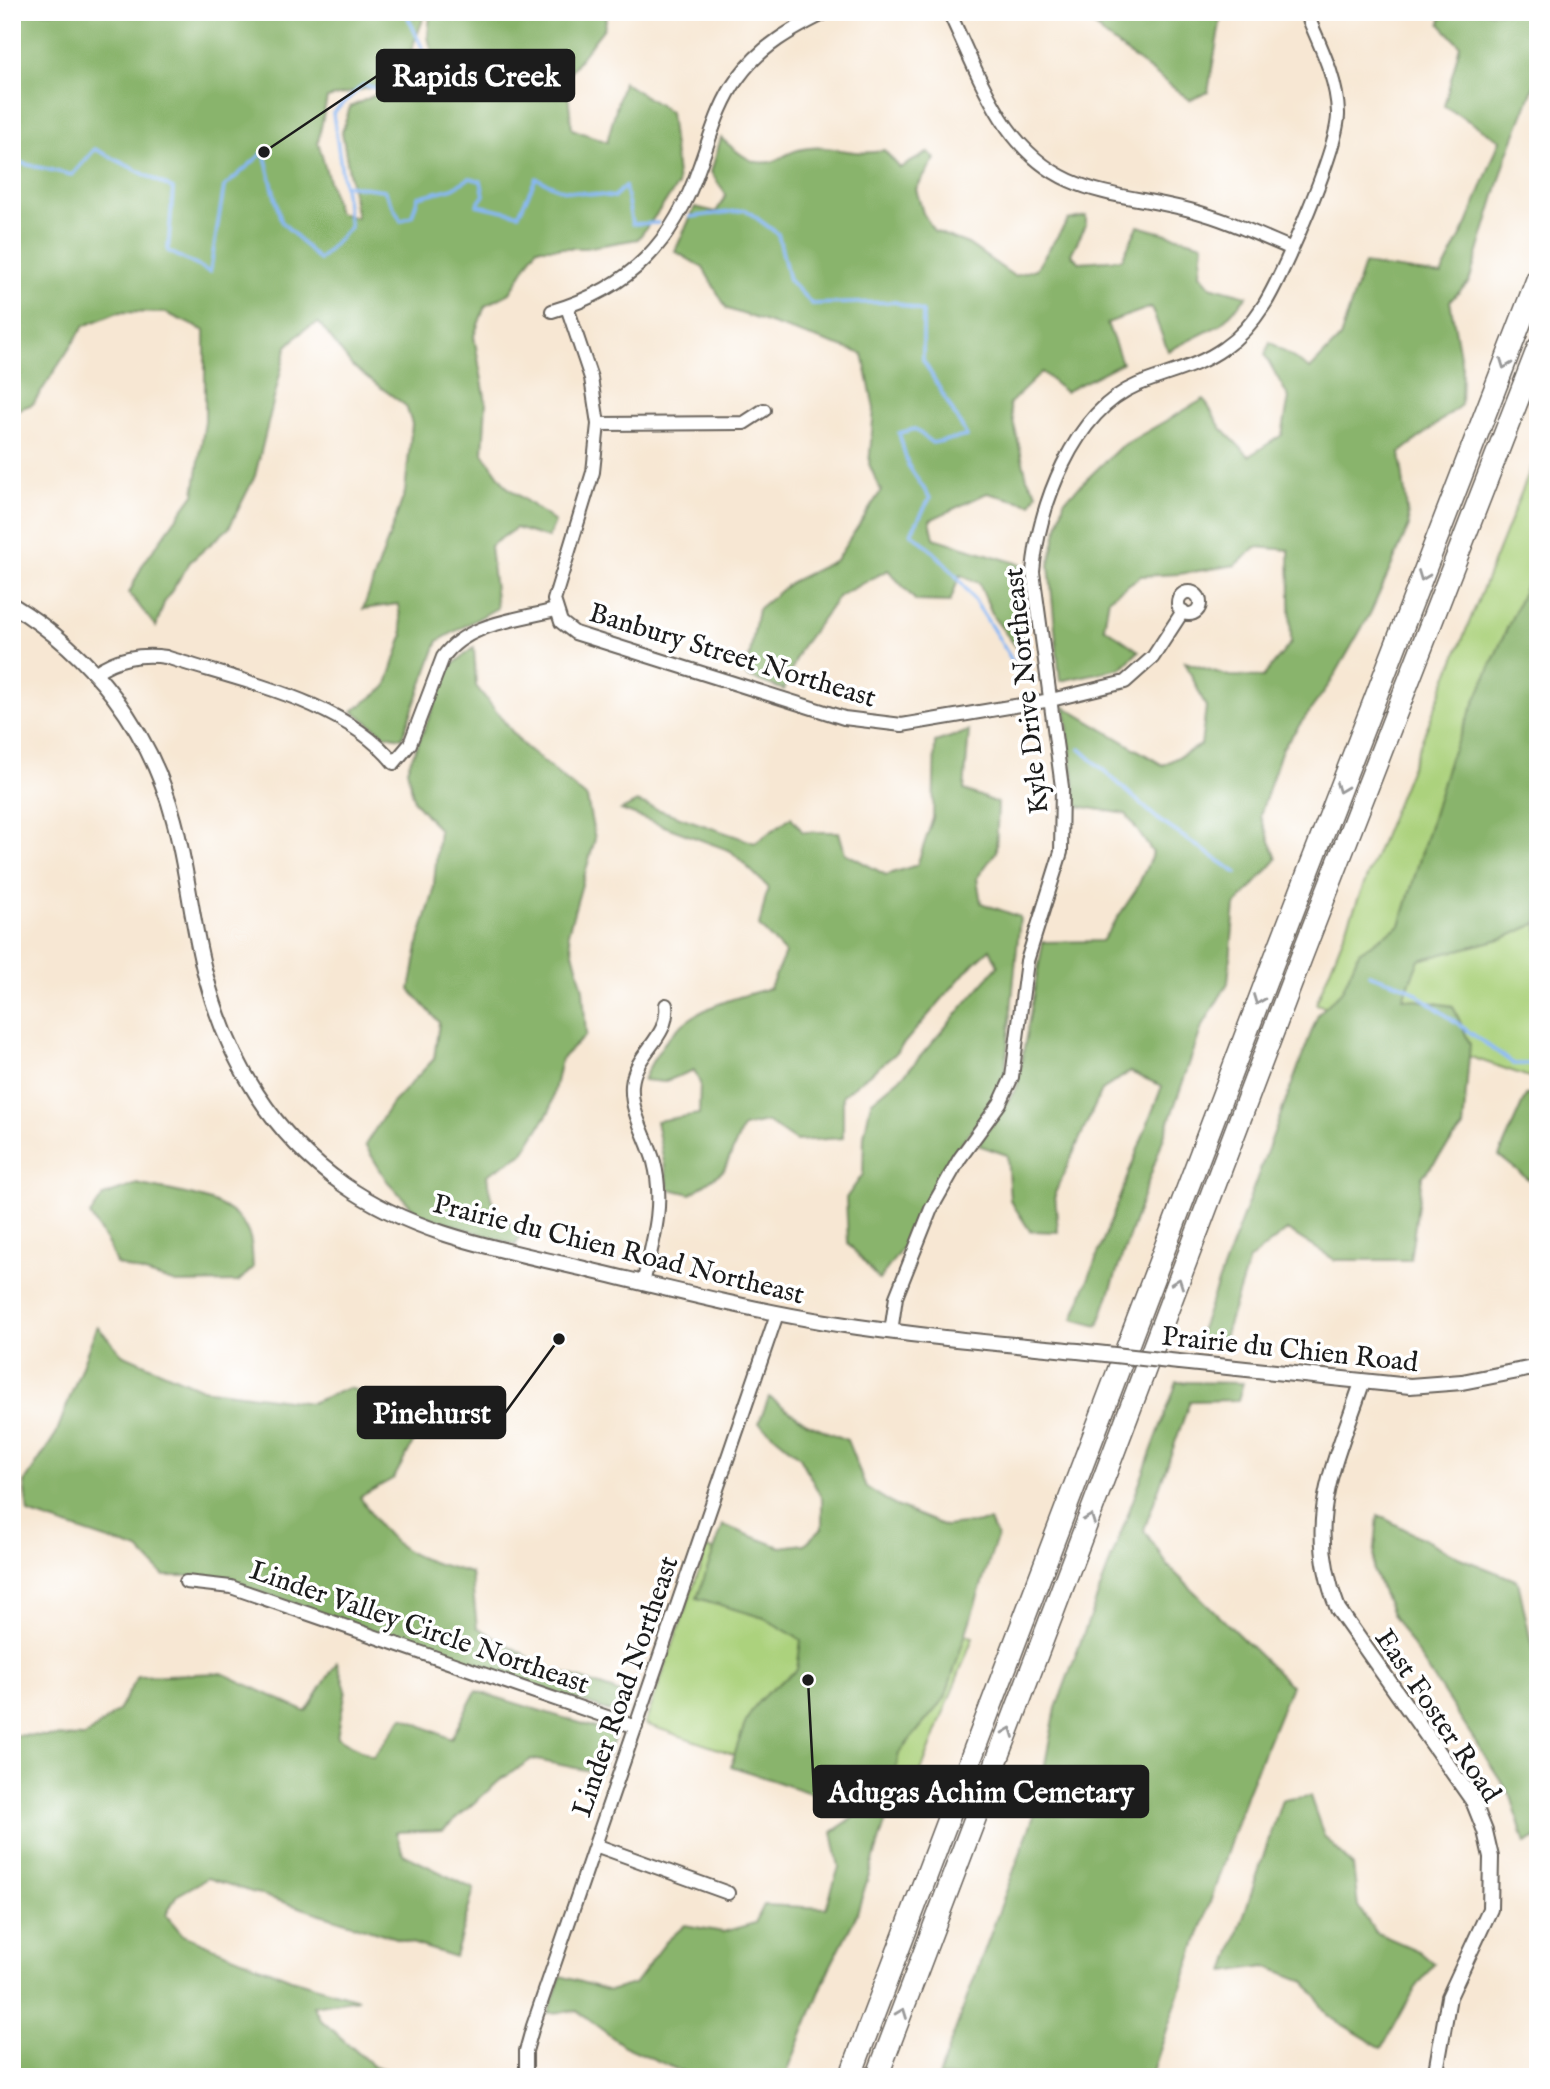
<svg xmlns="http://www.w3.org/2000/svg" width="1550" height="2089" viewBox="0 0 1550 2089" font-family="'IM FELL English',serif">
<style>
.green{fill:#acd27d;stroke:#64774c;stroke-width:2}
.forest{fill:#89b46c;stroke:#526844;stroke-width:2}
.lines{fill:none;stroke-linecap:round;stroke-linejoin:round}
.stream{stroke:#88b8f4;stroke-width:3.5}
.minor-casing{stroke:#69635c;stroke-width:16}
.tertiary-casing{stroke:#69635c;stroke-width:18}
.motorway-casing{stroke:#69635c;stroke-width:24}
.minor{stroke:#fff;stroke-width:12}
.tertiary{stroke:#fff;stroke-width:14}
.motorway{stroke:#fff;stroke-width:21}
.tertiary-bridge-casing{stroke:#69635c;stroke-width:18;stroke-linecap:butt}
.tertiary-bridge{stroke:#fff;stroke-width:14}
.oneway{stroke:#999}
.labels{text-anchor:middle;stroke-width:7;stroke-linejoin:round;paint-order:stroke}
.street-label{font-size:28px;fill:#1c1c1c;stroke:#fff}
.leader{fill:none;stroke:#1c1c1c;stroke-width:2.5}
.callout-dot{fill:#1c1c1c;stroke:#fff;stroke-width:2.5}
.callout{fill:#1c1c1c;stroke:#1c1c1c;stroke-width:2.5}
.callout-label{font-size:30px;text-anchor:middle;font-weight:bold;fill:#fff}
</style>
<rect width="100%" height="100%" fill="#fff"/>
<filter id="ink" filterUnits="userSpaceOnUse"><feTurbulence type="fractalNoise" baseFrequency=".0143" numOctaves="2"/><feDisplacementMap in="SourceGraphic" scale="14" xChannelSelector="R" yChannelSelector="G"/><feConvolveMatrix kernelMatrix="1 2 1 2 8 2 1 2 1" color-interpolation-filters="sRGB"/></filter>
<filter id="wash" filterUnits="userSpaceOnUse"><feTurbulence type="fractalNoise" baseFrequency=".00686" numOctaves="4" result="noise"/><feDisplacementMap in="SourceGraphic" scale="28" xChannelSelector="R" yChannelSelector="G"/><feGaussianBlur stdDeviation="1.57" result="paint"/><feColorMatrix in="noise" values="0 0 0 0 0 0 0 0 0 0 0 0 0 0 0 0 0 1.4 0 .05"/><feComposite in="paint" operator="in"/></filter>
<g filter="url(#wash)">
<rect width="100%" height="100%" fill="#f7e7d3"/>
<!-- green -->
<path class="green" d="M1538 451V1080L1316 1004Z
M707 1548 973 1637 905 1813 645 1724Z"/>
<!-- forest -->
<path class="forest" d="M12 12H426L399 81 327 98 318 142 338 213 357 218 342 132 350 107 375 95 414 100 435 64 428 37 430 12H608L604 28 566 77 572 129 607 142 623 82 670 112 678 185 638 239 585 248H537L510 293 485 306 474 336 486 402 483 453 506 486 555 522 548 538 516 528 490 546 497 608 438 641 402 738 385 735 353 711 386 687 403 636 398 604 363 609 405 492 412 424 406 406 352 366 319 323 305 329 287 346 255 476 229 528 190 562 164 603 156 627 129 593 143 564 194 494 205 421V331L166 313 118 312 84 326 33 404 12 412V274L16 269 12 253Z
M1080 12H1222L1208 92 1190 100 1106 37Z
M1442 12H1538V76L1507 156 1469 282 1450 301 1462 367 1461 405 1400 453 1409 526 1371 612 1331 682 1282 749 1260 815 1277 859 1235 906 1228 983 1202 1027 1098 1326 1073 1319 1162 1086 1130 1072 1102 1090 1055 1193 1058 1232 1030 1231 1010 1200 1007 1155 978 1145 1017 1087 1043 942 1102 941 1136 890 1153 853 1126 814 1077 806 1065 707 1163 765 1201 745 1206 707 1185 662 1229 676 1263 677 1291 643 1289 550 1256 547 1236 565 1179 574 1141 576 1109 598 1104 627 1139 651 1121 668 1060 681 1049 565 1064 501 1120 447 1204 399 1221 428 1249 456 1282 435 1289 398 1265 355 1270 342 1310 369 1340 338 1364 264 1441 275 1467 224 1500 140 1444 106 1460 45 1440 24Z
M721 138C731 146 745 160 757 162 779 165 780 155 798 150 826 141 855 159 884 150L900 168 929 152 935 159 916 189 923 213 934 231 968 244 1014 276 1036 269 1068 220 1086 216V225L1071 254 1079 262 1122 259 1138 226 1203 244 1200 274 1210 286 1247 296 1220 325 1168 351 1151 307 1107 323 1122 363 1065 392 1042 372 1009 404 1027 478 1037 493 1031 504 987 493 930 520 934 538 1020 564 1026 631 1017 648 994 618 979 583 960 575 950 602 916 601 888 570 839 596 800 649 784 690 746 676 758 609 791 582 836 560 881 491 869 464 874 409 863 354 727 309 703 268 675 251 695 207 716 212 726 195 711 172Z
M1538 558V923L1504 938 1419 960 1403 998 1453 1006 1470 1044 1463 1128 1422 1177 1410 1260H1335L1287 1230 1249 1260 1222 1344 1196 1342 1318 1014 1342 991 1359 952 1400 925 1450 758Z
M474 647 476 686 522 744 587 798 595 839 568 933 583 989 586 1035 561 1059 550 1110 523 1153 487 1175C490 1203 495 1218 522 1231L516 1245 418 1214 387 1181 365 1145 392 1103 434 1059 439 1022 410 990 419 940 433 894 439 830 414 801 407 769 451 666Z
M969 731 964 790 998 803 996 852 977 878 981 903 1020 917 1005 1072 985 1112 942 1168 903 1247 879 1280 848 1243 846 1198 863 1174 864 1136 871 1102 906 1073 998 966 990 949 968 969 894 1055 843 1095V1138L796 1141 767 1122 743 1127 724 1170 691 1194 669 1189 656 1121 699 1114 700 1083 694 1070 664 1082 643 1080C672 1016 705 1006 770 988L785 953 759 926 768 887 731 851 621 810 637 802 755 843 791 817 803 832H839L845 853 886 875 917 865 933 818 935 742Z
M1538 1093V1187L1499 1156 1526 1095Z
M137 1184C173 1193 233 1194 249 1235 253 1244 252 1259 253 1268L238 1282 176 1283 116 1264 109 1246 90 1215 103 1196Z
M97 1326 122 1354 202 1389 311 1403 348 1388 431 1410 394 1478 360 1497C396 1554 408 1556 471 1573L477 1627 546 1667 623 1694 621 1715 212 1576H164L139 1550 28 1513 24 1483 56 1434Z
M1177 1382 1243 1383 1238 1400 1190 1401 1144 1530 1169 1567 1291 1686 1247 1793 1151 2077H938L1036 1810 1056 1708Z
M769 1397 807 1423 847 1440 866 1487 896 1506 945 1526 990 1521 997 1537 945 1698 899 1753 886 1820 856 1916 829 1969 788 2070 789 2077H694L624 2046 577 2011 548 2013 561 1976 610 1991 634 1984 666 1942 685 1925 723 1932 755 1923 764 1905 826 1908 839 1867 832 1832 863 1811 731 1766C749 1709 748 1705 797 1670L801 1640 764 1618 697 1598 723 1525 780 1547 805 1544 822 1528V1499L800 1457 759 1423Z
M1378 1515 1458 1557 1518 1581 1538 1675V1837L1525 1844 1511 1796 1393 1616 1373 1570Z
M337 1662 346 1690 337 1737 373 1757 403 1717 451 1739 476 1691 616 1734 600 1773 532 1759 499 1781 443 1830 396 1832 403 1854 474 1889 455 1957 208 1878 176 1896 166 1915 183 1935 291 1979 358 1999 313 2006 321 2020 372 2065 408 2077H12V1735L84 1737 118 1711 138 1676 222 1673 306 1712Z
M1310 1796 1324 1836 1353 1866 1358 1906 1375 1932 1419 1951 1434 1964 1415 1989 1382 2048 1328 2016 1306 1982 1265 1966 1225 1972 1282 1800Z"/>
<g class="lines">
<!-- stream -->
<path class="stream" d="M12 161 72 175 95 149 173 189 168 251 210 272 224 187 264 152 281 221 319 260 350 227 333 113 363 85 407 96 426 56 408 17 414 12
M344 185 384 190 401 221 412 216 418 197 453 188 470 178 481 181 484 195 477 205 519 214 536 178 562 190 614 197 625 186 632 224 658 223
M690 217 746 210 778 234 789 280 812 304 895 302 923 312V360L967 436 932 443 915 429 899 433 908 465 930 498 911 533C962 570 991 626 1023 679
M1080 749 1160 821 1237 873
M1369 974 1407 987 1514 1064H1538"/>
</g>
</g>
<g filter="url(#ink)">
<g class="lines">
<!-- minor casing -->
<g class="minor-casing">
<path id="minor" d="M949 12C967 50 983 92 1007 127 1057 198 1116 191 1190 210 1225 219 1257 234 1290 248
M567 307 591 378 598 424 593 472 554 600 561 622 575 633 844 718 902 725 1051 700 1125 682 1153 657 1183 611
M552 311C631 288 674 242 700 165 711 135 719 104 738 78 761 46 792 29 827 12
M598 424 744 423 764 410
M1178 603a11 11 0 1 1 22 0a11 11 0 1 1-22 0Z
M95 673C115 658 142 653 166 657 240 681 345 701 394 763L410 744 443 657C467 623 517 620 555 610
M643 1283C653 1242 665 1204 654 1162 647 1137 630 1112 632 1085 635 1052 670 1038 666 1005
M891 1332 896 1297 931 1209 960 1158 1000 1103 1012 1077 1027 961 1061 852 1062 787 1033 572C1038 508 1073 412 1137 385 1166 373 1198 367 1224 348 1240 337 1253 322 1264 305 1283 275 1339 146 1338 113 1337 77 1319 44 1306 12
M186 1582 231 1587 636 1727
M595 1845 728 1893
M526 2077V2051L533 2026 777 1314"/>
</g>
<!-- tertiary casing -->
<g class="tertiary-casing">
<path id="tertiary" d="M12 605C92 654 150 729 174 820 188 872 192 926 206 977 228 1061 273 1135 344 1185 414 1234 495 1248 576 1267 661 1287 745 1309 832 1323 913 1336 996 1343 1078 1351
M1179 1362 1410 1386 1462 1382 1538 1367
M1362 1383C1334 1466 1303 1522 1338 1609L1473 1801 1485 1831 1491 1857 1490 1909 1449 1997 1435 2077"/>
</g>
<!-- motorway casing -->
<g class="motorway-casing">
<path id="motorway" d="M850 2077 1273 963 1538 277
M877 2077 1301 958 1538 348"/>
</g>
<!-- minor -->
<use href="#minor" class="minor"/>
<!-- tertiary -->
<use href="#tertiary" class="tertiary"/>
<!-- motorway -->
<use href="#motorway" class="motorway"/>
<!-- tertiary-bridge casing -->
<g class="tertiary-bridge-casing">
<path id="tertiary-bridge" d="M1078 1351 1179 1362"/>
</g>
<!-- tertiary-bridge -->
<use href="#tertiary-bridge" class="tertiary-bridge"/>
</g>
<!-- one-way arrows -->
<defs><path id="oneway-chevron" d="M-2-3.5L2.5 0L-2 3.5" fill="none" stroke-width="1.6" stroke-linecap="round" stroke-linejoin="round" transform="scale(1.75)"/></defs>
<g class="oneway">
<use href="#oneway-chevron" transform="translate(1505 364) rotate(111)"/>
<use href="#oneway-chevron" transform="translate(1423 576) rotate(111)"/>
<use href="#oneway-chevron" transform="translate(1341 788) rotate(111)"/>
<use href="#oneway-chevron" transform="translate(1258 1000) rotate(111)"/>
<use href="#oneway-chevron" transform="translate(1178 1283) rotate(-70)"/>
<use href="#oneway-chevron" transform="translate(1090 1519) rotate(-69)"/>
<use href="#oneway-chevron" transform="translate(1009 1732) rotate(-69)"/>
<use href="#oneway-chevron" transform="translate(902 2013) rotate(-69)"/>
</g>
</g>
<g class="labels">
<!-- street labels -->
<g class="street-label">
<text transform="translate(733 654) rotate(17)" y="10">Banbury Street Northeast</text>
<text transform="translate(1025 691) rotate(-96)" y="10">Kyle Drive Northeast</text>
<text transform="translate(619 1248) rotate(14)" y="10">Prairie du Chien Road Northeast</text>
<text transform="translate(1290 1348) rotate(6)" y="10">Prairie du Chien Road</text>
<text transform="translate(420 1626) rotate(19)" y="10">Linder Valley Circle Northeast</text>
<text transform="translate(624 1686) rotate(-71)" y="10">Linder Road Northeast</text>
<text transform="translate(1439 1715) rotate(56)" y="10">East Foster Road</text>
</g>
</g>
<!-- callouts -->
<path class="leader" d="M264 152L377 76M559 1339L505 1413M808 1680L814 1792"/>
<g class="callout-dot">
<circle cx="264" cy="152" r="7"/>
<circle cx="559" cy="1339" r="7"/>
<circle cx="808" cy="1680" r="7"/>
</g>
<g class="callout">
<rect x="377" y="50" width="197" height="51" rx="7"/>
<rect x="358" y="1387" width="147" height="51" rx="7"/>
<rect x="814" y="1766" width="334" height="51" rx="7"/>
</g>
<g class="callout-label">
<text x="476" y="86">Rapids Creek</text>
<text x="432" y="1423">Pinehurst</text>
<text x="981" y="1802">Adugas Achim Cemetary</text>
</g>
<!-- margin -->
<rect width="1550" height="2089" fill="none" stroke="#fff" stroke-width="42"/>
</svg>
